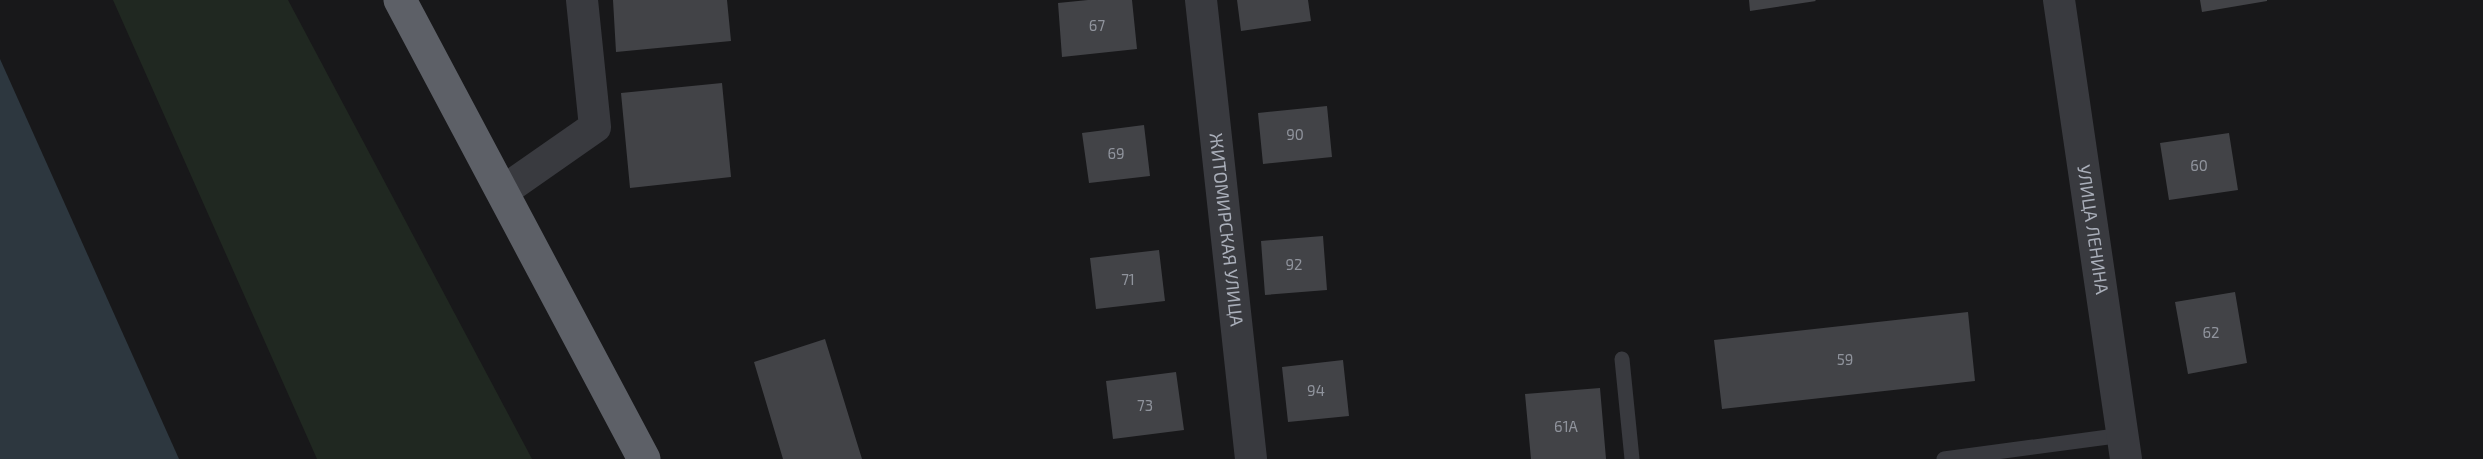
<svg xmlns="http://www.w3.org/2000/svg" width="2483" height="459" viewBox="0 0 2483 459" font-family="'Exo 2',sans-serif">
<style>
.green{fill:#202821}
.water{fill:#2d373f}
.building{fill:#424347}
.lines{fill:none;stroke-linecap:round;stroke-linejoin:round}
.service{stroke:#393a3f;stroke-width:15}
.minor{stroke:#393a3f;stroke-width:32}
.trunk{stroke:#5d6067;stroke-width:33}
.labels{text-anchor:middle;stroke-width:6;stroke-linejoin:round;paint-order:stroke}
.number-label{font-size:15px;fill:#90949d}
.street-label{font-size:18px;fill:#aaafba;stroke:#131315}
</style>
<rect width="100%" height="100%" fill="#18181a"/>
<!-- green -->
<path class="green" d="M113 0H288L532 459H317Z"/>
<!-- water -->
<path class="water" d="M0 59 179 459H0Z"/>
<!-- building -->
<path class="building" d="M613 0H727L731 41 616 52Z
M1088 0H1132L1137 49 1062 57 1058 3Z
M1237 0H1308L1311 21 1241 31Z
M1749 0H1815L1816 1 1750 11Z
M2200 0H2267V1L2202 12Z
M722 83 731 177 630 188 621 93Z
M1327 106 1332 157 1263 164 1258 113Z
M1144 125 1150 176 1089 183 1082 133Z
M2229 133 2238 190 2169 200 2160 143Z
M1323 236 1327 290 1265 295 1261 241Z
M1159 250 1165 301 1096 309 1090 258Z
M2235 292 2247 363 2188 374 2175 302Z
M1968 312 1975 381 1722 409 1714 340Z
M825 339 862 459H783L754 362Z
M1343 360 1349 416 1288 422 1282 367Z
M1176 372 1184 430 1113 439 1106 381Z
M1600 388 1606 459H1531L1525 394Z"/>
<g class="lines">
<!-- service -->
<path class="service" d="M1622 359 1632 459
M1944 459 2123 435"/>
<!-- minor -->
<g class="minor">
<path id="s1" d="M1201 0 1251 459"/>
<path id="s2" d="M2059 0 2126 459"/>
<path d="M502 192 595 127 582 0"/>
</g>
<!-- trunk -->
<path class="trunk" d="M400 0 644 459"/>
</g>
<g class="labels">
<!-- number labels -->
<g class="number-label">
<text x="1097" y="31">67</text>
<text x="1295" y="140">90</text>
<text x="1116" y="159">69</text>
<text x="2199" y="171">60</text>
<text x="1294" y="270">92</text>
<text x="1128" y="285">71</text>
<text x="2211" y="338">62</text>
<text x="1845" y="365">59</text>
<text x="1316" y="396">94</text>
<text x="1145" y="411">73</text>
<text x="1566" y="432">61А</text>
</g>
<!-- street labels -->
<g class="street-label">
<text dy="6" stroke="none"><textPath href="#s2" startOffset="232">УЛИЦА ЛЕНИНА</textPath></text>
<text dy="6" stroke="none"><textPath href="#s1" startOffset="231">ЖИТОМИРСКАЯ УЛИЦА</textPath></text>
</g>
</g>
</svg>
